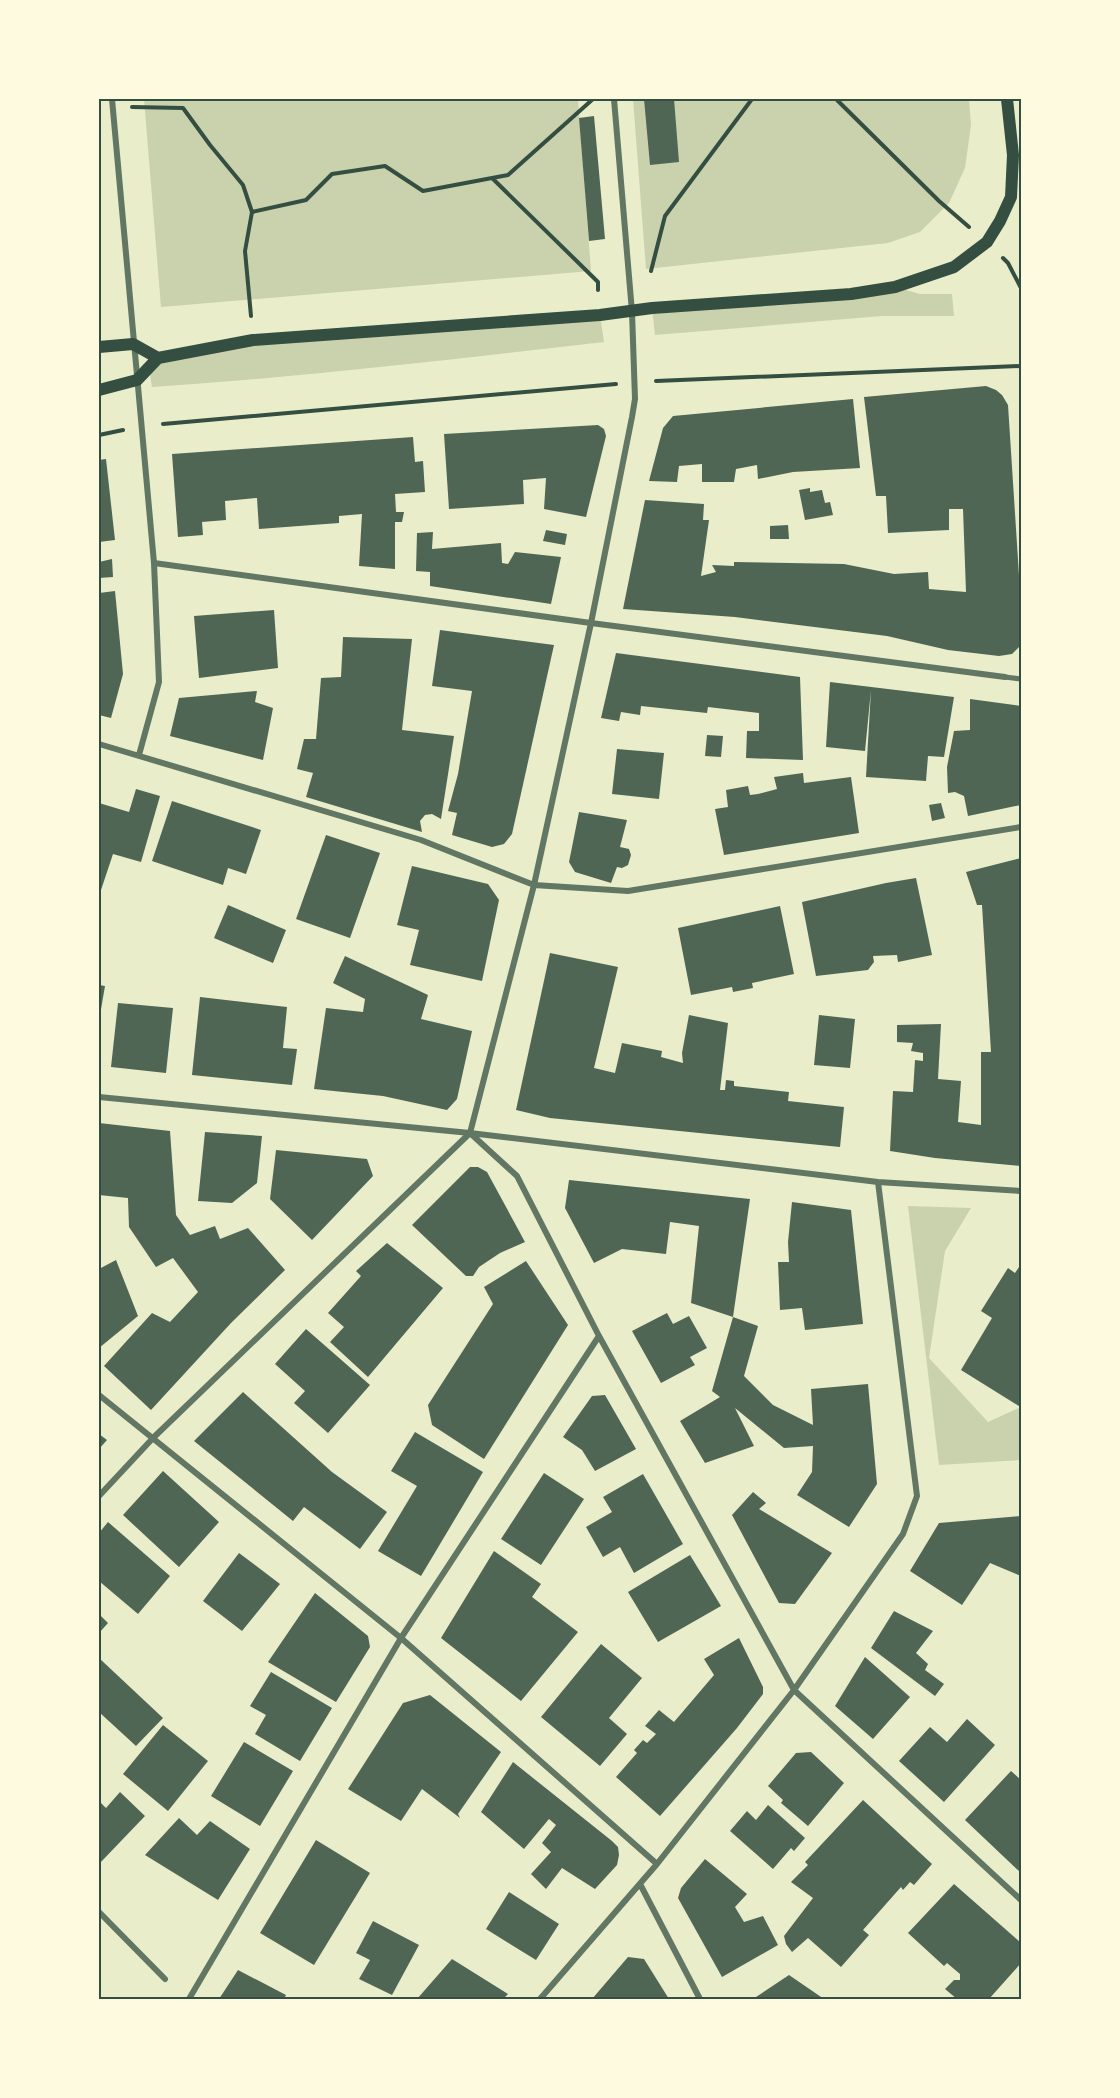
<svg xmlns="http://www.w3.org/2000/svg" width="1120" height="2098" viewBox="0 0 1120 2098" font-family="'Sofia Sans Condensed',sans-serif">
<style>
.green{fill:#cad2ad}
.building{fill:#4f6655}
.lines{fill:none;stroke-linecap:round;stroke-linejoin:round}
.path{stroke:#344e41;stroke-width:4}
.pedestrian{stroke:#617663;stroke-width:5}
.minor{stroke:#617663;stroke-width:6}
.secondary{stroke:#344e41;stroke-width:12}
.neatline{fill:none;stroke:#344e41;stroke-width:2}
</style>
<rect width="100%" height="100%" fill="#e9edc9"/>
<!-- green -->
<path class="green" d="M144 99H578L591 271 161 307Z
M633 99H969L971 125 965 168 949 203 920 232 888 243 646 269Z
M895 287 920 294H952L954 316H882L655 335 652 308Z
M600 315 604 342C454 359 303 377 152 387L149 368 158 358 253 340Z
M908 1206 971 1208 945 1251 929 1358 988 1422 1021 1407V1460L939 1465Z"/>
<!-- building -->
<path class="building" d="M644 99H674L679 162 650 165Z
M594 116 605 239 589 241 579 118Z
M986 386 996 390 1002 395 1008 405 1021 606V645L1012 654 999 656 948 650 887 636 735 617 623 609 645 500 704 504 703 520H709L701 576 716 572 712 565 734 566V562L844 564 894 574 928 572 929 589 966 592 963 509H949V530L888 533 886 496H876L864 397Z
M853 399 860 468 793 472 758 479 757 465 736 469 734 482H702V464L679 466 677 482 649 481 663 428 673 416Z
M598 425 604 429 606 436 586 517 544 509 546 478 523 480 524 504 449 509 444 434Z
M413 437 415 462 423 461 425 492 395 494 396 512H404L402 522H395V569L359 566 362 514 339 516V523L259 529 257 498 225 501 226 520 202 522 203 535 178 537 172 454Z
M106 459 115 540 99 542V460Z
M810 488V492L822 490 825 503 830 502 833 515 805 520 799 490Z
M788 525 789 539H770V526Z
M546 530 567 534 565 545 543 541Z
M433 532 432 549 501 543 502 563 508 564 515 552 561 557 551 604 430 586V572L416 571 417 533Z
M112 559 113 577 99 578V562Z
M115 591 123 674 111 718 99 715V593Z
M274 610 278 668 199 678 194 616Z
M440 630 554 645 512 834 504 844 492 847 452 835 457 813 448 811 458 774 472 691 432 686Z
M343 637 412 639 402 730 454 736 441 819 432 814 425 815 420 821 422 832 306 797 313 773 297 769 304 739H316L321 678 341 677Z
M616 653 800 677 803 760 746 758 747 731H759V713L708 707 707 713 641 706 640 715 621 712 619 721 601 718Z
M830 682 954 697 944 757 928 756 926 781 866 777 871 690 865 751 826 747Z
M257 691 255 702 273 708 263 760 170 736 179 698Z
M970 699 1021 706V805L968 816 964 796 955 792 948 793 947 767 954 731 970 730Z
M707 735 723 736 721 757 705 756Z
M617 749 664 753 659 799 612 794Z
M803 773 804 783 851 777 859 833 724 855 715 809 728 807 726 790 748 786 750 795 758 794 777 789 774 777Z
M136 789 160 796 141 862 113 854 99 896V803L129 812Z
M172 801 261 830 246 874 228 868 223 885 152 861Z
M941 803 945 818 932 821 929 805Z
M579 812 627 820 620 847 629 849 631 855 628 865 622 868 617 867 611 883 575 872 569 862Z
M326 835 380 853 350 938 296 919Z
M1021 858V1166L935 1158 890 1151 893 1091 913 1092 915 1060 923 1061V1053L911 1051 913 1043 897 1042V1025L941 1024 938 1079 961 1081 958 1122 981 1125V1052H991L982 905H977L966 872Z
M412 866 488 884 499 900 482 981 410 965 419 930 397 925Z
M916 878 932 955 898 962 897 955 873 956 874 962 868 970 816 976 802 902 886 883Z
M228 905 286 930 273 963 214 938Z
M780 906 794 974 752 983 753 988 733 992 732 987 691 995 678 928Z
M550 953 618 967 594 1068 615 1073 622 1043 662 1051 661 1057 683 1063 682 1053 689 1015 728 1023 720 1090H725L726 1080 734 1081V1086L789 1092 788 1101 844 1107 840 1147 550 1118 516 1110Z
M345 956 428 995 421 1019 472 1031 457 1099 447 1110 383 1096 314 1089 326 1008 363 1012 365 999 333 983Z
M99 985 105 986 100 1015H99Z
M200 997 287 1007 283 1048 297 1049 292 1085 192 1075Z
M118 1003 173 1008 166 1073 111 1067Z
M819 1015 855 1019 850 1068 814 1065Z
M99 1123 170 1131 176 1215 190 1235 215 1226 220 1239 248 1228 285 1270 231 1323 151 1410 104 1366 152 1313 170 1322 198 1292 173 1258 156 1267 129 1227 128 1198 99 1195Z
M205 1132 262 1136 257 1183 232 1203 198 1201Z
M276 1150 367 1159 373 1176 312 1240 270 1199Z
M470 1167H478L487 1172 525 1242 500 1253 479 1267 473 1276H466L412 1225Z
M569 1180 750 1199 733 1317 758 1326 744 1376 773 1405 813 1425 811 1389 868 1384 877 1484 849 1527 797 1495 812 1472 813 1446 784 1448 735 1408 754 1446 705 1463 680 1421 720 1397 712 1391 733 1317 691 1303 699 1226 670 1222 666 1254 622 1249 594 1263 565 1208Z
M792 1202 851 1210 863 1324 805 1330 802 1308 780 1310 778 1262H789L788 1242Z
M387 1243 443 1288 368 1377 330 1342 344 1327 328 1313 361 1276 356 1271Z
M116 1260 138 1316 99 1348V1269Z
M526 1261 568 1325 484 1459 432 1425 428 1405 493 1304 484 1287Z
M1021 1264V1403L1019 1406 961 1370 992 1318 981 1311 1008 1268 1015 1273Z
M667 1313 673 1324 689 1316 707 1348 690 1357 695 1365 661 1383 632 1331Z
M306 1329 370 1385 328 1433 294 1403 305 1391 275 1364Z
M243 1392 332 1472 387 1512 360 1549 304 1507 293 1521 194 1441Z
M605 1395 636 1449 595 1471 582 1450 563 1437 592 1396Z
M415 1432 483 1472 421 1576 378 1551 417 1486 391 1471Z
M99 1434 107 1440 99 1449Z
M163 1471 219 1522 179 1567 123 1515Z
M544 1473 584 1499 541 1565 501 1539Z
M643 1474 683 1544 634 1573 620 1547 603 1557 586 1527 612 1512 603 1497Z
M753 1492 766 1503 759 1509 832 1553 795 1604 779 1603 732 1515Z
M1021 1516V1576L990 1563 962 1605 910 1571 939 1523Z
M108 1522 170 1576 138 1614 99 1581V1533Z
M494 1551 541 1584 532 1597 578 1632 521 1701 441 1638Z
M239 1553 280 1584 242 1631 203 1601Z
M690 1555 721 1606 658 1642 628 1592Z
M315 1593 368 1636 370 1647 336 1702 268 1662Z
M894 1611 933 1631 916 1653 928 1664 925 1670 944 1684 935 1696 871 1648Z
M99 1614 108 1623 99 1633Z
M739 1638 763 1687V1694L737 1728 660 1816 616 1777 637 1753 634 1750 643 1740 647 1743 656 1734 645 1726 659 1710 674 1722 714 1675 704 1659Z
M601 1644 642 1678 609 1718 627 1734 600 1766 541 1717Z
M865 1657 910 1697 873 1739 835 1706Z
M99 1658 163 1718 136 1746 99 1712Z
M271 1672 332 1708 300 1761 255 1734 266 1715 250 1706Z
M430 1695 501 1752 458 1814 460 1818 422 1789 401 1821 348 1789 403 1703Z
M967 1719 995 1745 944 1802 899 1761 930 1727 947 1742Z
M163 1725 208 1761 168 1811 123 1774Z
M244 1742 293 1771 260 1826 211 1796Z
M811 1752 844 1783 808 1826 781 1803 783 1800 768 1786 796 1753Z
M513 1762 612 1841 618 1847 619 1855 617 1865 595 1889 562 1868 546 1889 531 1874 551 1852 542 1843 556 1825 549 1819 524 1849 481 1812Z
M1011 1771 1021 1780V1873L965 1820Z
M120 1792 145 1816 99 1864V1801L106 1808Z
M863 1800 932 1864 914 1885 910 1882 903 1890 901 1887 863 1930 869 1935 841 1967 808 1938 792 1952 786 1944 784 1936 813 1898 791 1882 808 1865 805 1862Z
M768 1805 805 1838 794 1851 791 1848 773 1869 730 1831 747 1811 756 1820Z
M179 1818 197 1835 210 1821 250 1849 218 1900 145 1855Z
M316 1840 370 1873 314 1965 260 1933Z
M705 1859 747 1894 735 1907 744 1922 763 1916 778 1945 722 1977 678 1898 681 1888Z
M954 1884 1021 1943V1963L989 1999H957L945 1989 954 1980H960V1974L947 1963 944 1966 908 1933Z
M509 1892 559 1924 536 1960 486 1929Z
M373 1921 419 1945 392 1995 359 1979 370 1960 356 1953Z
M628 1957 644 1959 669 1999H592Z
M452 1959 508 1994 503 1999H417Z
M238 1970 286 1995 284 1999H219Z
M789 1975 824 1999H753Z"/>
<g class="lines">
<!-- path -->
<path class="path" d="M836 99 939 201 969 227
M132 107 183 108 210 145 243 185 252 212
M492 178 598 282V290
M1003 258 1008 263 1021 288
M651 271 665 216 752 99
M251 316 245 251 252 212 306 200 332 174 385 166 423 191 508 175 593 99
M656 381 1021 366
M163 424 616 384
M99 435 123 430"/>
<!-- pedestrian -->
<path class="pedestrian" d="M1005 677 1021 679"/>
<!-- minor -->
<path class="minor" d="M112 99 154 563 159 682 139 755
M154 563 591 623 1005 677
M99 744 421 840 534 885 628 891 1021 827
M99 1097 470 1133 878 1182 1021 1191
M470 1133 517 1176 599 1336 794 1690 1021 1900
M99 1395 401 1638 657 1864
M99 1496 153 1438 470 1133 534 885 591 623 632 417 635 399 632 312 614 99
M640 1884 700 1999
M99 1912 165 1979
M189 1999 401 1638 599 1336
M540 1999 657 1864 794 1690 903 1534 917 1496 878 1182"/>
<!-- secondary -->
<path class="secondary" d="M99 347 133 344 158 358
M99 390 137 380 158 358 253 340 600 315 652 308 851 294 895 287 954 267 987 242 1000 221 1011 197 1013 155 1007 99"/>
</g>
<!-- border -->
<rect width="1120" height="2098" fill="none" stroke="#fefae0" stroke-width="201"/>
<rect x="100" y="100" width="920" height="1898" class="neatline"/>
</svg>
